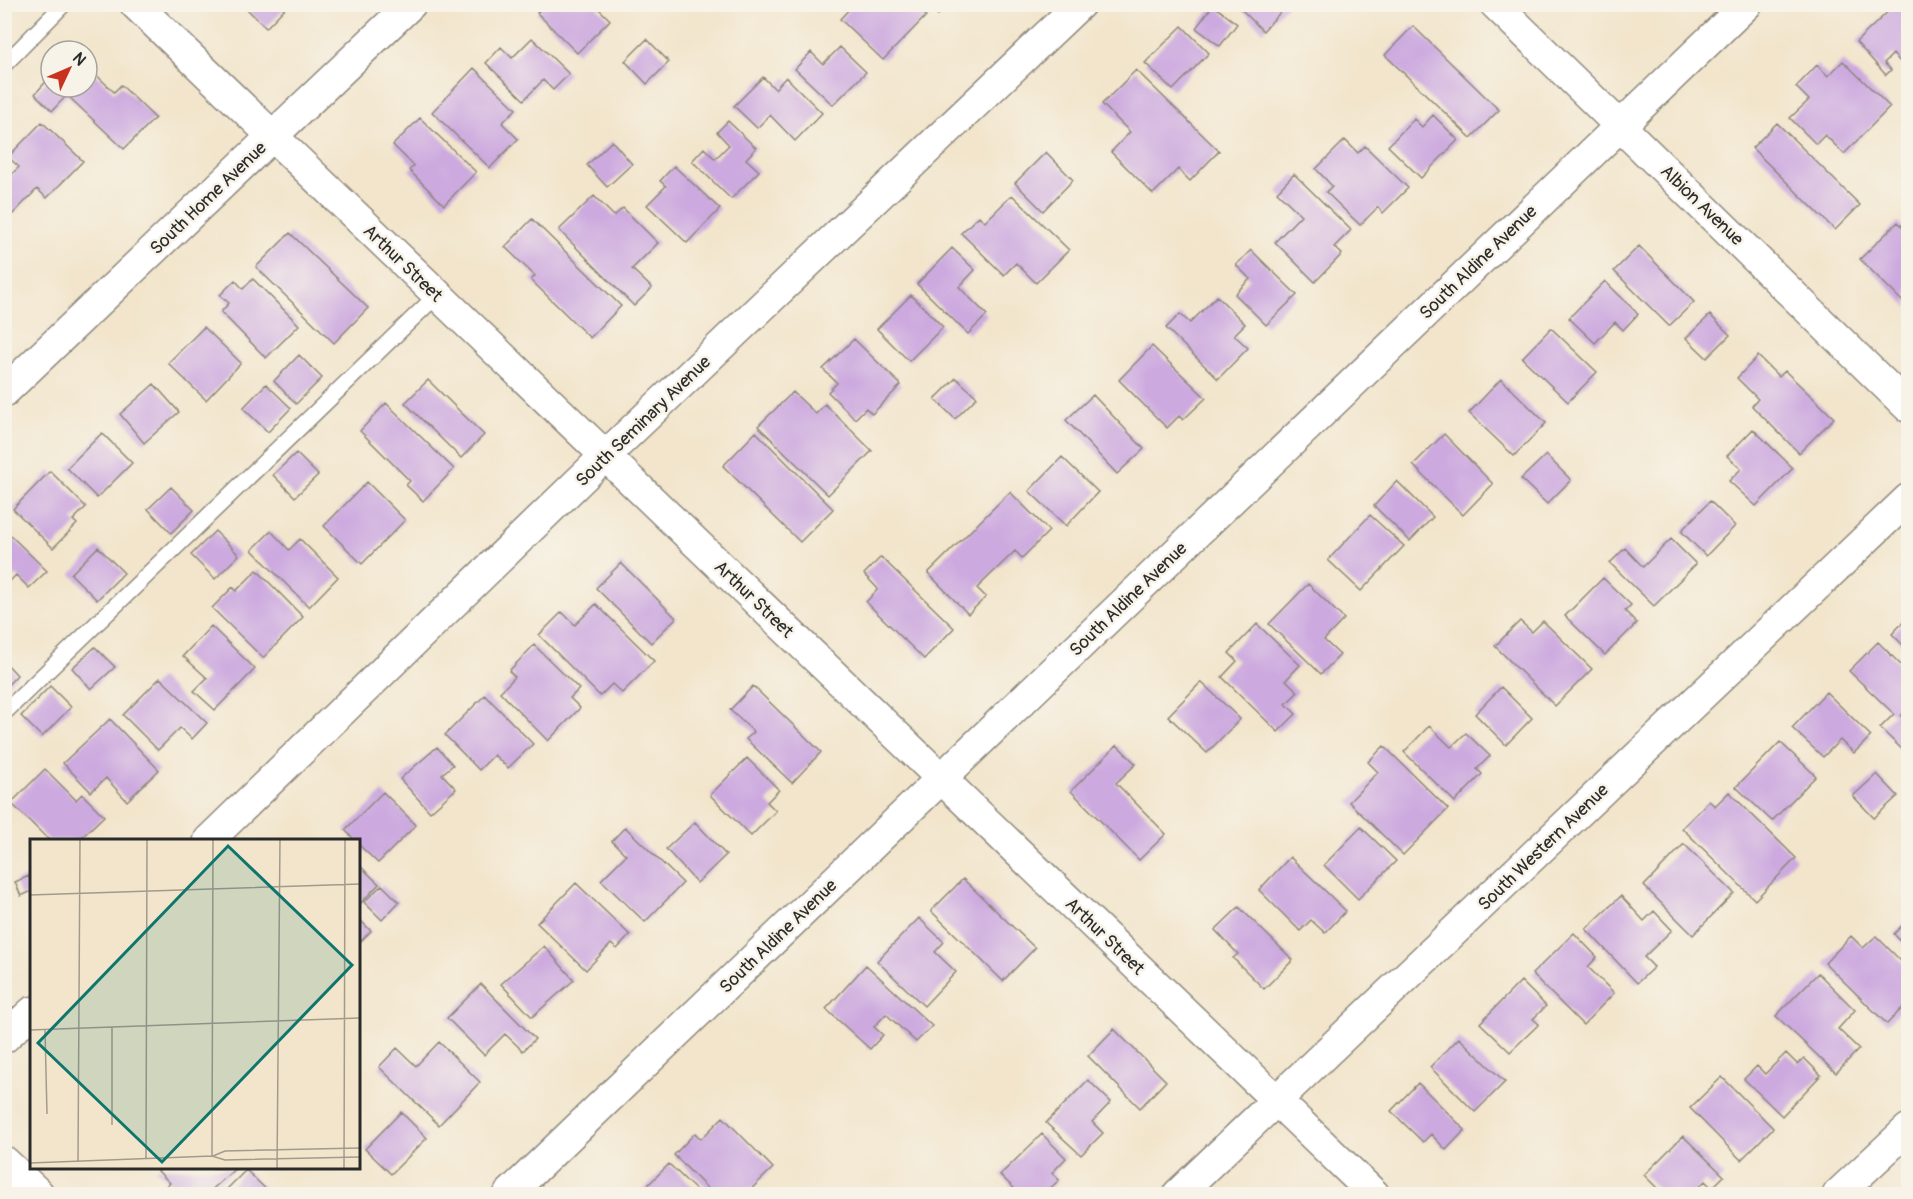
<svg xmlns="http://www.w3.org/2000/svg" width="1913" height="1199" viewBox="0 0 1913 1199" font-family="Pangolin,sans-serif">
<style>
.building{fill:#cca9df}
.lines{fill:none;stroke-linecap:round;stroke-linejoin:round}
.service-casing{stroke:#8e887c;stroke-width:18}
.minor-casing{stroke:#8e887c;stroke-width:33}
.tertiary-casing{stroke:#8e887c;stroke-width:36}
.service{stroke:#fff;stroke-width:15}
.minor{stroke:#fff;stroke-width:30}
.tertiary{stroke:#fff;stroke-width:33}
.labels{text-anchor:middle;stroke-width:5;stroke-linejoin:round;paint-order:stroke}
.street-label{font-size:18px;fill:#2b2b2b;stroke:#f7f3e8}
.inset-road{fill:none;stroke:#a29b8c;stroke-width:1.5}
.view{fill:#0f766e;fill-opacity:0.15;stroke:#0f766e;stroke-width:3}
.inset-edge{fill:none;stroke:#2b2b2b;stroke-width:3}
</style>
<rect width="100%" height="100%" fill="#f7f3e8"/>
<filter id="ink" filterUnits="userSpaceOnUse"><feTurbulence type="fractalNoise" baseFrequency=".0167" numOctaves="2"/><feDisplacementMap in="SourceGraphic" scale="12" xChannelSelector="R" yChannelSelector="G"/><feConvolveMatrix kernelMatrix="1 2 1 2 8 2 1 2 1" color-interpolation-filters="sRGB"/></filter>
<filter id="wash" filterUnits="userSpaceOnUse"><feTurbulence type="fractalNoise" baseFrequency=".008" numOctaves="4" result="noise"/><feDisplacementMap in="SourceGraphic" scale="24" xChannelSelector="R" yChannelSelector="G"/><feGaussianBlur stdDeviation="1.35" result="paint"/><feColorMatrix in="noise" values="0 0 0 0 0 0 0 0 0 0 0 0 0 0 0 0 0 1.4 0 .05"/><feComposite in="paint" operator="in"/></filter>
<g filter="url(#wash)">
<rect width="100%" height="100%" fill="#f2e5cc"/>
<g id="blocks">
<!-- building -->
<path class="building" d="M242 4H289L266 28Z
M545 4H594L610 20 577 53 537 13Z
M854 4H914L926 16 883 60 840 19Z
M927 4H948L938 15Z
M1236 4H1288L1263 31Z
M1896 4H1901L1908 12V61L1904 66 1893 54 1884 63 1891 70 1886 75 1856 42Z
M1213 5 1237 24 1220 46 1196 28Z
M1182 26 1209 53 1173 90 1145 63Z
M1413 26 1499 110 1471 138 1385 55Z
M532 38 569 74 553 90 543 80 524 100 486 63 501 47 512 58Z
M647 39 669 62 647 84 625 61Z
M62 43 71 51H54Z
M840 47 866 72 833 105 795 69 811 52 823 64Z
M51 54V71L43 63Z
M1843 61 1890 107 1844 154 1825 135 1816 144 1790 118 1809 100 1796 87 1817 65 1828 76Z
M87 66 114 92 121 85 155 118 124 149 67 95 52 111 35 94 51 76V87H87Z
M474 68 516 109 502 123 518 139 490 168 432 112Z
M1136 70 1219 151 1190 181 1178 169 1153 194 1111 152 1130 132 1102 104Z
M763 77 775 89 786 77 822 113 795 141 770 115 757 128 734 106Z
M1433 115 1458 140 1421 178 1388 146 1414 119 1422 127Z
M420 118 476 172 444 205 409 170 414 166 393 145Z
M728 121 756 148 746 159 759 171 731 199 692 161 704 148 715 159 729 145 717 132Z
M42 122 83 161 47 198 37 189 13 214 4 206V182L19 167 8 157Z
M1777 123 1860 205 1835 230 1752 148Z
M1345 140 1358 153 1365 146 1408 188 1383 213 1378 207 1360 225 1326 192 1332 186 1316 169Z
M612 141 632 164 607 187 587 165Z
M1046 152 1073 180 1043 211 1015 183Z
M674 166 720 209 687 243 647 205 666 186 660 181Z
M1294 174 1351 230 1334 247 1342 254 1315 282 1275 242 1301 215 1277 192Z
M1012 195 1069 250 1036 283 1016 263 1004 275 961 233 979 216 985 222Z
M594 196 614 216 623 208 658 243 632 269 652 288 634 306 559 230Z
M532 219 621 306 590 338 531 280 535 276 505 247Z
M1898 222 1908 232V307L1860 259Z
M290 233 368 308 334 343 256 267Z
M1639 246 1694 302 1669 326 1614 271Z
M952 248 975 270 959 287 987 315 968 334 917 284Z
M1251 250 1297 295 1266 325 1235 294 1250 279 1236 265Z
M253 279 299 325 266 358 221 312 229 303 220 295 235 280 243 289Z
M1605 281 1638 314 1623 330 1615 322 1595 343 1569 318Z
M911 295 943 327 909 361 877 329Z
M1217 296 1245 324 1234 335 1248 348 1218 379 1166 328 1180 314 1190 323Z
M1710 315 1730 335 1707 358 1686 338Z
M204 327 241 363 206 400 168 363Z
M1551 328 1597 372 1568 402 1522 358Z
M854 339 901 385 872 414 866 408 855 419 828 392 837 383 823 369Z
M1152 346 1206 398 1183 420 1179 416 1167 428 1119 380Z
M299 355 322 378 296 404 274 381Z
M1758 356 1779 377 1785 371 1834 418 1799 453 1752 406 1758 399 1737 378Z
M956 378 977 397 955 419 935 399Z
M1501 379 1546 423 1514 456 1469 413Z
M428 380 484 435 461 458 405 403Z
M154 384 179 412 144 443 120 414Z
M266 384 291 408 268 432 243 408Z
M793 392 816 414 825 404 872 451 828 495 758 426Z
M1093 395 1144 449 1117 474 1066 420Z
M386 403 454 469 423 501 406 485 410 481 360 431Z
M1753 429 1793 468 1756 506 1729 481 1741 469 1727 456Z
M756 432 833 509 800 542 723 466Z
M102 433 132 463 97 498 67 468Z
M1444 434 1493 484 1463 515 1413 465Z
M296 453 318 475 295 497 273 475Z
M1546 455 1571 480 1547 504 1521 479Z
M1062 457 1098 492 1066 526 1029 491Z
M50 471 86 507 73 520 77 524 53 548 13 509Z
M1397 481 1433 517 1410 541 1374 506Z
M367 482 405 520 362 564 324 526Z
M171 487 194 510 171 533 148 509Z
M1010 492 1049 531 1022 558 1015 551 977 588 986 597 968 614 928 573Z
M1710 501 1735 526 1706 556 1681 531Z
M1370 515 1404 546 1361 591 1328 560Z
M4 529 47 571 29 588 16 575 6 585 4 583Z
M215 531 239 555 215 579 191 555Z
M271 531 289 550 300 539 338 577 309 607 252 550Z
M1671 539 1696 564 1654 606 1610 563 1625 548 1643 567Z
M98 547 124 573 97 600 71 574Z
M881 557 954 628 924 659 866 602 878 589 864 574Z
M621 563 676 618 651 643 596 588Z
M257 570 303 617 263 658 212 608 233 587 236 591Z
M1603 578 1631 605 1625 611 1637 623 1605 655 1565 616Z
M1308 584 1344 619 1324 640 1340 655 1321 674 1269 624Z
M596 604 654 661 622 693 612 684 600 696 539 635 562 612 575 625Z
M1908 617V650L1892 634Z
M1520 621 1532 632 1543 621 1592 669 1555 706 1495 646Z
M1257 624 1300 665 1286 680 1298 692 1286 704 1296 714 1278 732 1222 677 1237 661 1229 653Z
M211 626 255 669 215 710 194 691 207 678 183 656Z
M1878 642 1908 672V708L1901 716 1908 722 1907 754 1880 728 1894 714 1849 671Z
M534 645 579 689 570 698 580 708 548 741 500 692 515 677 509 671Z
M95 647 115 667 91 689 72 668Z
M5 662 17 675 5 688Z
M160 678 207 723 192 739 180 728 158 750 123 715Z
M1201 682 1240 719 1207 753 1168 716Z
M50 686 71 707 42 737 21 716Z
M753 686 821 752 792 783 746 739 754 732 730 710Z
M1501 687 1532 718 1506 745 1475 714Z
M1826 692 1871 736 1854 753 1840 740 1823 757 1792 728Z
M485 695 533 744 508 768 494 755 479 770 445 735Z
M110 719 159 770 127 801 106 778 91 792 63 763Z
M1429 726 1451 747 1466 733 1490 756 1477 769 1482 774 1455 802 1404 752Z
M1780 742 1816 776 1772 821 1736 787Z
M1117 745 1136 764 1116 783 1166 834 1139 860 1071 791Z
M1384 746 1448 809 1403 855 1349 802 1378 772 1368 762Z
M437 747 453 765 442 774 456 789 430 812 400 779Z
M747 758 779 790 767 802 776 811 751 836 710 795Z
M45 769 76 800 82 794 104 816 79 840H49L11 803Z
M1877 774 1898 796 1874 818 1853 796Z
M383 792 416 825 378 863 358 844V840H355L345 830Z
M1729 792 1796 858 1755 900 1682 828 1709 801 1715 806Z
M695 822 726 855 697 883 666 849Z
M625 827 683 883 645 922 601 880 626 855 612 841Z
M1361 827 1396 861 1358 899 1324 865Z
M1684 844 1734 893 1693 935 1644 886Z
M1290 857 1346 911 1325 933 1311 920 1300 931 1259 890Z
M358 864 379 884 358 906Z
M29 876 32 882V891L21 896 15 882Z
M963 879 1035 948 1003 981 931 911Z
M576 883 630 935 617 949 611 944 586 970 537 923Z
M382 885 399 902 382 920 364 902Z
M1621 896 1644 921 1654 911 1672 930 1644 957 1654 967 1637 983 1586 929Z
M1239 907 1293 960 1264 989 1233 958 1238 954 1215 930Z
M358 918 371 931 358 944Z
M919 918 944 942 935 952 956 972 924 1006 877 961Z
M1908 919V949L1894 934Z
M1574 933 1597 957 1588 967 1614 993 1583 1025 1532 974Z
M1851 936 1863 948 1876 936 1908 968V1002L1887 1024 1825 963Z
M544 946 574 980 532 1017 501 984Z
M866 965 932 1026 916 1042 886 1014 874 1027 883 1035 870 1049 826 1009Z
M1818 973 1855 1010 1838 1029 1859 1049 1836 1073 1776 1016Z
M1521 981 1546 1006 1533 1019 1539 1024 1510 1052 1480 1023Z
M481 984 535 1039 523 1051 505 1034 484 1055 447 1018Z
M1114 1029 1166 1081 1140 1108 1088 1056Z
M1459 1038 1505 1082 1475 1112 1430 1067Z
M439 1042 480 1082 439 1125 379 1067 397 1048 416 1066Z
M1786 1053 1797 1064 1804 1058 1821 1075 1782 1116 1744 1079 1757 1066 1765 1074Z
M1722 1077 1773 1128 1741 1160 1690 1108Z
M1088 1080 1111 1102 1092 1122 1103 1133 1081 1155 1046 1123Z
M1418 1083 1465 1130 1446 1150 1431 1134 1423 1142 1391 1111Z
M401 1112 427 1138 391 1174 365 1149Z
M723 1117 773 1168 746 1194H713L674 1155 695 1133 701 1139Z
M1042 1134 1066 1158 1052 1173 1059 1180 1044 1194H1020L1000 1175Z
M1683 1136 1724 1176 1712 1188 1705 1181 1692 1194H1663L1644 1175Z
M669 1164 700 1194H639Z
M155 1168H236L207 1194H170L164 1189 170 1183Z
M246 1170 271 1194H222Z"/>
</g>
</g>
<g filter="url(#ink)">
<use href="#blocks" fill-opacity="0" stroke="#8e887c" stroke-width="1.5"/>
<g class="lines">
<!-- service casing -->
<g class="service-casing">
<path id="service" d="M4 65 64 4
M4 713 437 295"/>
</g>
<!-- minor casing -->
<g class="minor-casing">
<path id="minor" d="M135 4 1374 1194
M1495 4 1908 407
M4 392 411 4
M209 840 605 456 1080 4
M4 1038 32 1012
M509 1194 1747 4
M1178 1194 1908 499
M1838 1194 1908 1129"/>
</g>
<!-- tertiary casing -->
<g class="tertiary-casing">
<path id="tertiary" d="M4 1163 37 1194"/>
</g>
<!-- service -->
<use href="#service" class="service"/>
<!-- minor -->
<use href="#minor" class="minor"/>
<!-- tertiary -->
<use href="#tertiary" class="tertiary"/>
</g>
</g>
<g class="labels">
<!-- street labels -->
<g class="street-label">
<text transform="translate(208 198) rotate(-44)" y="6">South Home Avenue</text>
<text transform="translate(1702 205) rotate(44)" y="6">Albion Avenue</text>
<text transform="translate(1478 262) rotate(-44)" y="6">South Aldine Avenue</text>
<text transform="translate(403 263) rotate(44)" y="6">Arthur Street</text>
<text transform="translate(643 421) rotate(-44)" y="6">South Seminary Avenue</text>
<text transform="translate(754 599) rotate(44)" y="6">Arthur Street</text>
<text transform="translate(1128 599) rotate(-44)" y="6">South Aldine Avenue</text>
<text transform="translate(1543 847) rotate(-44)" y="6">South Western Avenue</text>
<text transform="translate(778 936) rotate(-44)" y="6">South Aldine Avenue</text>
<text transform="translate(1105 936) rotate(44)" y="6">Arthur Street</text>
</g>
</g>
<!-- overview -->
<g transform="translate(30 839)">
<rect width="330" height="330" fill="#f2e5cc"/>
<path class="inset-road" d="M0 56 330 45M82 188V286M0 191 330 179M15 191 17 275M182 317 183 0M183 317 195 312 330 309M116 320 117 0M48 322 50 0M0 324 182 317 195 321 330 318M247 330 250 0M314 330 315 0"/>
<path class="view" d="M198 7 322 126 132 323 8 204Z"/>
<rect width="330" height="330" class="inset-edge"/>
</g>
<!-- margin -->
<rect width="1913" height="1199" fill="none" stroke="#f7f3e8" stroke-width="24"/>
<!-- north arrow -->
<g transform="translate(69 69) rotate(46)"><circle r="28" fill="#f7f3e8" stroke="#a5a39c" stroke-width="1.5"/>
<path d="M0-4.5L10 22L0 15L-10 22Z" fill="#c8321e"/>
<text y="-9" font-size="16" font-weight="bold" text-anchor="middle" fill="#2b2b2b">N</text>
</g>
</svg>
